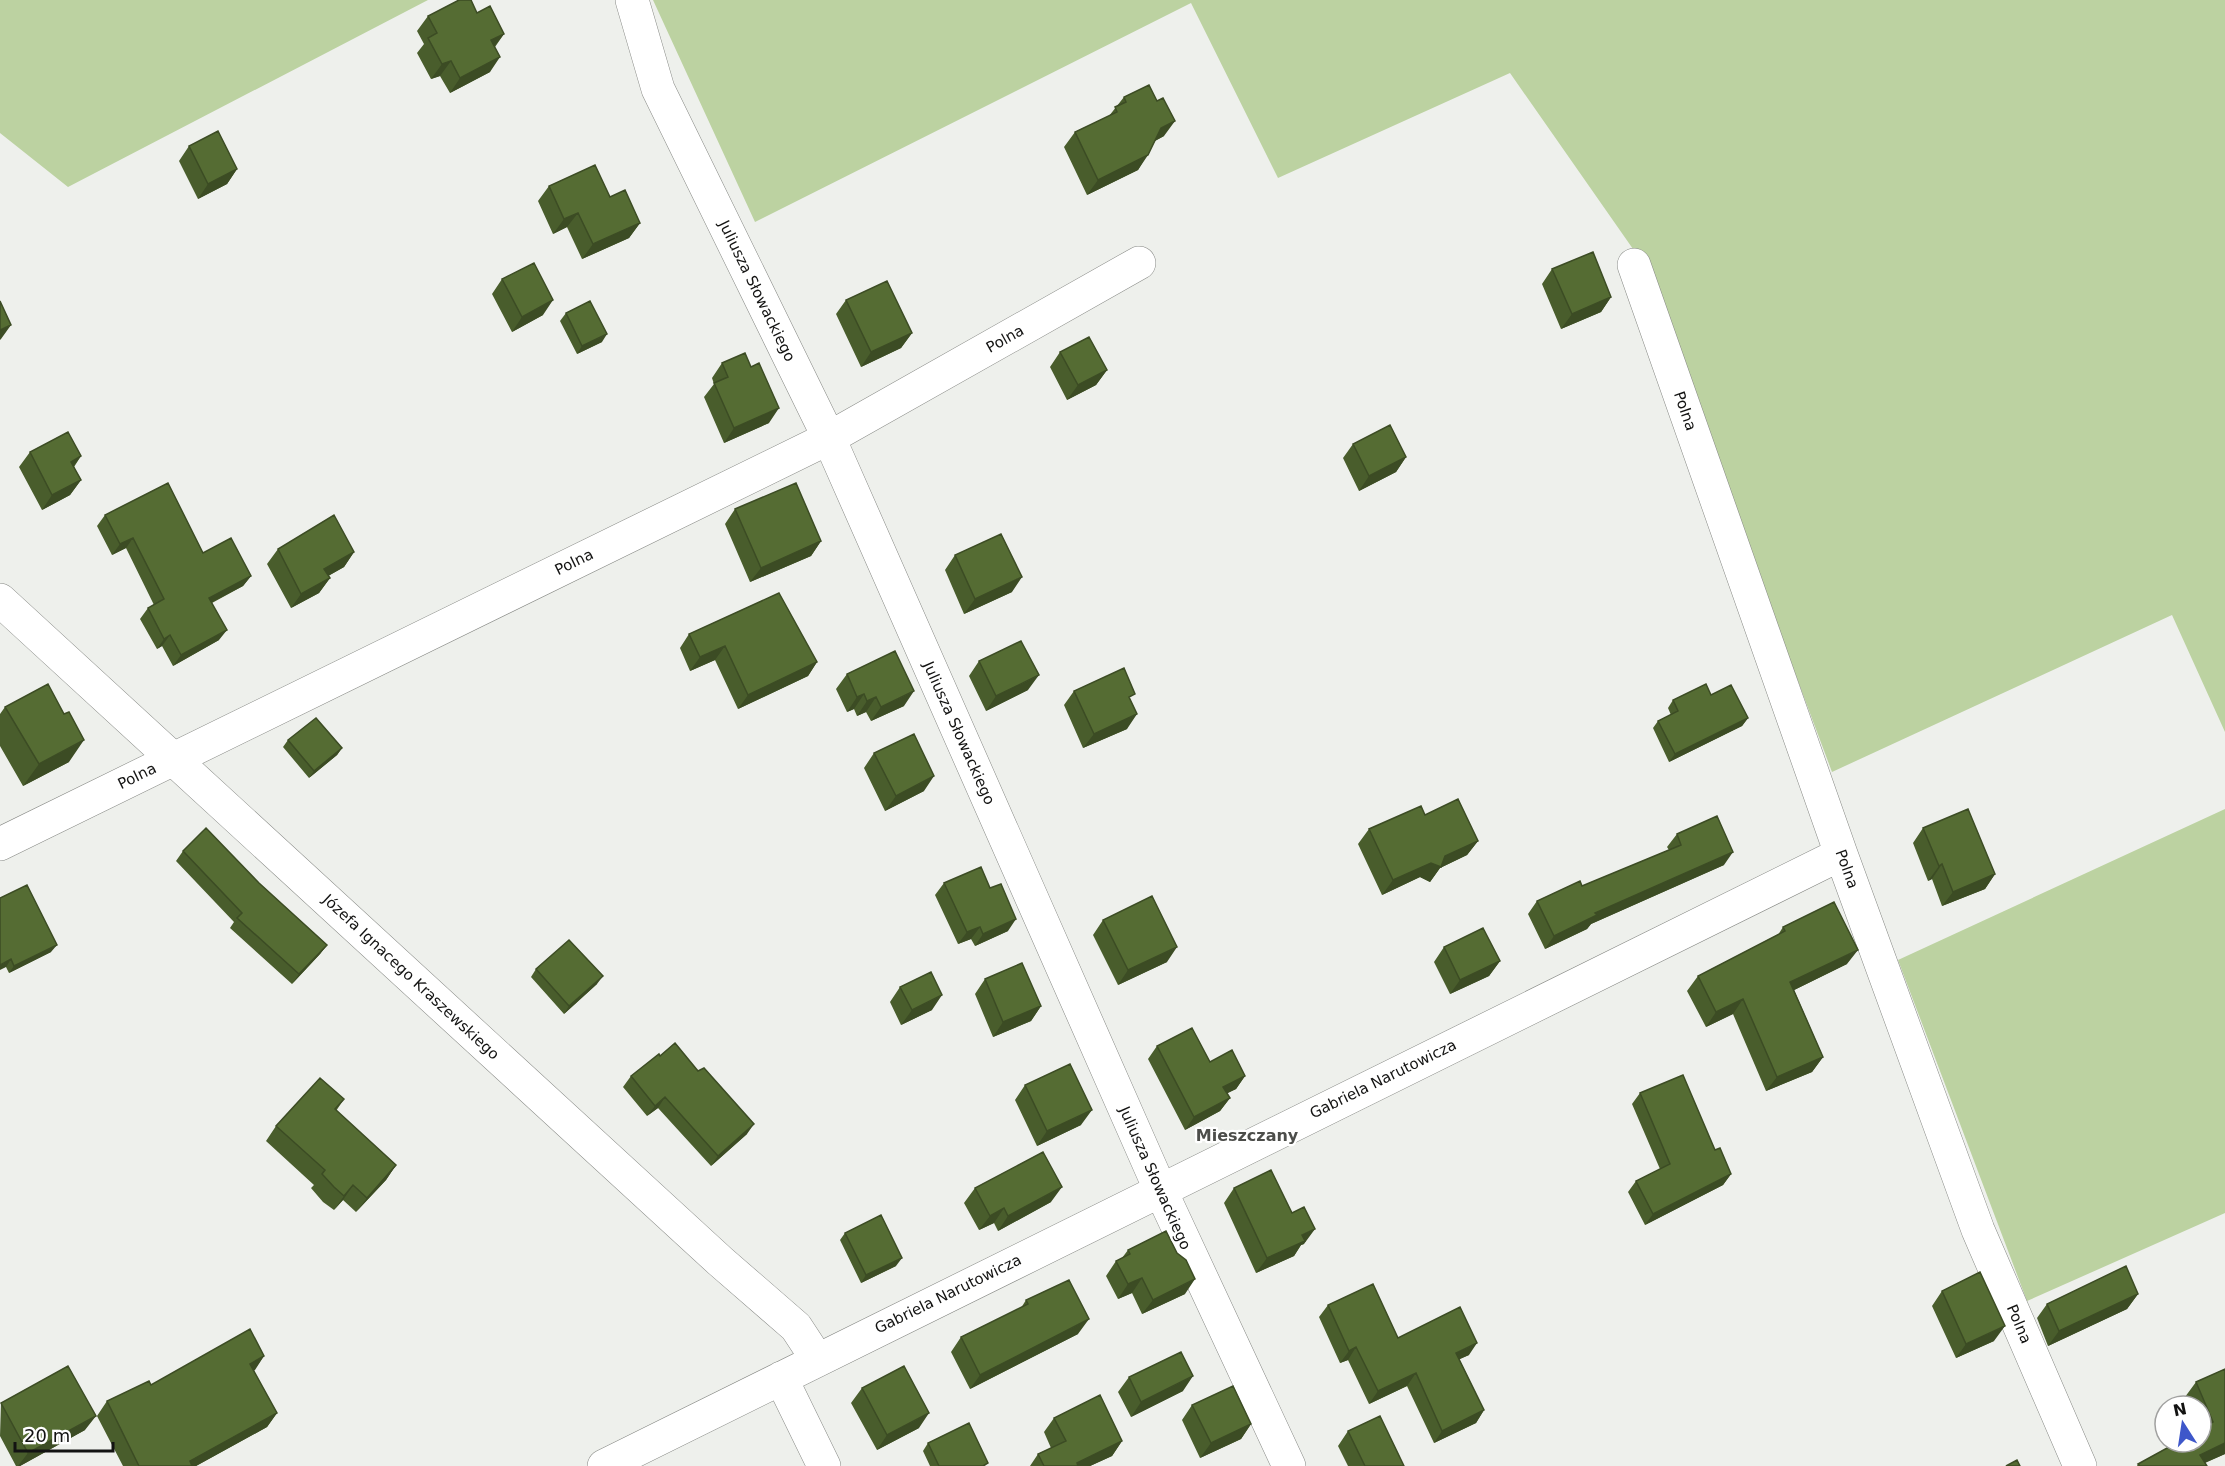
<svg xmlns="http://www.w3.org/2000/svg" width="2225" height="1466" viewBox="0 0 2225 1466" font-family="'DejaVu Sans',sans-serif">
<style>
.green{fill:#bcd2a1}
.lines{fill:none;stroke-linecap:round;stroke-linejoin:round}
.street-casing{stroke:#878985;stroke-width:34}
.street{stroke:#fff;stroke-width:33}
.wall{fill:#495d2c}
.shaded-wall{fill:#3c4c24}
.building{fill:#556c33;stroke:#3c4c24;stroke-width:1.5}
.labels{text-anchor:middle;stroke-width:4.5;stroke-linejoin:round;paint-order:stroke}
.street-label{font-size:15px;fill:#131312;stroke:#fff}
.neighbourhood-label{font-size:16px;font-weight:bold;fill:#4c4d4a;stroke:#fff}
</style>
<rect width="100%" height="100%" fill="#eef0ec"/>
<!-- green -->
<path class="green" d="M0 0H428L68 187 0 133Z
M653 0H2225V732L2172 615 1832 772 1640 259 1510 73 1278 178 1191 3 755 222Z
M2225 809V1213L2027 1301 1898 960Z"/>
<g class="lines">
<!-- street casing -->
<g class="street-casing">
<path id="street" d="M632 0 658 89 829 438 1160 1189 1289 1466
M1634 265 1841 854 1978 1230 2080 1466
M0 600 720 1261 796 1327 817 1359
M0 844 829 438 1139 263
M781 1378 824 1466
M604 1466 1841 854"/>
</g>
<!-- street -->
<use href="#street" class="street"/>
</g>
<!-- wall -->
<path class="wall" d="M477 13 504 34 495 47 490 72 450 93 440 76 431 79 417 53 424 44 417 31 428 16Z
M1124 97 1164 136 1155 141 1138 170 1087 195 1064 147 1075 132 1109 116Z
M189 146 237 169 227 184 198 199 179 161Z
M549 186 610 197 640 223 629 238 582 259 567 227 553 234 538 201Z
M1552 269 1611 297 1601 312 1561 329 1542 284Z
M502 279 543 315 512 332 492 294Z
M846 300 912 333 901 348 861 367 836 314Z
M566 313 602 342 577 354 560 321Z
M1060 352 1107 370 1096 385 1067 400 1050 367Z
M722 363 751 367 769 423 724 443 704 397 714 384 712 378Z
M1353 444 1406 457 1396 472 1359 491 1343 458Z
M30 452 81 456 74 467 81 480 70 495 42 510 19 467Z
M735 509 821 541 811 556 750 582 725 524Z
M105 515 203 553 251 576 243 586 212 603 219 640 173 666 162 646 157 649 140 619 148 608 154 605 126 548 112 555 97 526Z
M278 549 354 552 344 567 328 576 330 578 319 593 291 608 267 564Z
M955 555 1012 592 964 614 945 570Z
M689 634 817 662 808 676 738 709 715 660 690 671 680 648Z
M979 661 1028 690 986 711 969 676Z
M847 674 904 706 871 721 866 712 857 716 854 709 847 712 836 689Z
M1074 691 1131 700 1127 729 1083 748 1064 705Z
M1711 695 1748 718 1742 726 1669 762 1653 728 1658 721 1671 715 1668 708 1673 700Z
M5 707 69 762 23 786 0 746V714Z
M288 740 342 748 337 755 309 778 283 747Z
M874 753 924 791 885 811 864 768Z
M1425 815 1478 841 1467 855 1440 868 1430 882 1420 877 1382 895 1358 844 1369 829Z
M1923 828 1995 874 1985 889 1942 906 1932 879 1928 881 1913 843Z
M1677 834 1724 865 1591 924 1587 929 1545 949 1528 914 1537 901 1582 886 1669 850 1667 847Z
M183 851 259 883 327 945 320 954 292 984 230 928 234 922 176 861Z
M944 883 1008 931 975 946 971 939 958 944 935 895Z
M0 898 51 952 9 973 6 967Z
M1103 920 1167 962 1118 985 1093 935Z
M1783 927 1847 964 1794 990 1823 1057 1812 1072 1766 1091 1733 1014 1706 1027 1687 991 1698 976 1778 935Z
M1444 947 1500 961 1489 976 1450 994 1434 962Z
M536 969 597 984 564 1014 531 977Z
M985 979 1041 1006 1031 1021 993 1037 975 994Z
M900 987 932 1010 901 1025 890 1002Z
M1157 1046 1210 1062 1245 1076 1236 1089 1227 1093 1230 1098 1220 1111 1185 1130 1148 1059Z
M660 1056 698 1071 747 1134 711 1166 658 1108 647 1116 623 1087 631 1076Z
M1025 1085 1081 1125 1037 1146 1015 1100Z
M1640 1093 1715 1150 1731 1174 1723 1185 1645 1225 1628 1192 1636 1181 1660 1169 1632 1104Z
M344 1099 336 1111 396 1165 386 1180 356 1212 343 1200 334 1210 323 1202 311 1188 314 1185 266 1141 276 1126Z
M975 1188 1051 1202 998 1231 994 1223 979 1230 964 1203Z
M1234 1188 1292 1213 1304 1244 1301 1245 1294 1256 1256 1273 1224 1203Z
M845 1233 896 1266 861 1283 840 1240Z
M1128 1250 1185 1294 1142 1314 1132 1293 1118 1299 1106 1276 1116 1261 1122 1258Z
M1942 1291 1994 1341 1956 1358 1932 1306Z
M2138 1294 2127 1309 2048 1346 2037 1318 2047 1304Z
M1026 1300 1078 1334 970 1389 951 1352 961 1337 1021 1308Z
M1328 1305 1398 1338 1469 1355 1459 1359 1484 1410 1476 1423 1434 1443 1407 1386 1369 1404 1348 1360 1340 1363 1319 1317Z
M264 1356 253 1371 277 1413 267 1427 196 1466H123L97 1416 107 1401 151 1385Z
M2225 1369V1454L2205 1463 2207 1466H2137L2138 1464 2201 1442V1406H2189L2185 1397 2196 1382Z
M1129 1377 1183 1391 1131 1417 1118 1392Z
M862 1388 919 1428 877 1450 851 1403Z
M1 1403 85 1430 20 1466H16L0 1436Z
M1192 1405 1251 1424 1241 1439 1200 1458 1182 1420Z
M1054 1418 1122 1441 1112 1456 1090 1466H1030L1038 1454 1051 1448 1044 1432Z
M1348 1431 1404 1466H1348L1338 1446Z
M928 1443 986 1466H930L923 1451Z"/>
<!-- shaded-wall -->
<path class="shaded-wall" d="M504 34 493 48 491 40Z
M500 57 490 72 450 93 460 78Z
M451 61 440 76 431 79 442 64Z
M1175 121 1164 136 1151 143 1161 128Z
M1148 155 1138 170 1087 195 1098 180Z
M237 169 227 184 198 199 208 184Z
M578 213 567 227 553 234 564 219Z
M640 223 629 238 582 259 593 244Z
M1611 297 1601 312 1561 329 1572 314Z
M553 300 543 315 512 332 522 317Z
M11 325 1 339 0 340V330Z
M912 333 901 348 861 367 871 352Z
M607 334 602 342 577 354 582 346Z
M1107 370 1096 385 1067 400 1078 385Z
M779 408 769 423 724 443 734 428Z
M81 456 70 471 71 462Z
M1406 457 1396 472 1359 491 1369 476Z
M81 480 70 495 42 510 52 495Z
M133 538 126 548 112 555 120 544Z
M821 541 811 556 750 582 761 568Z
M354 552 344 567 314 584 324 569Z
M251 576 243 586 201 608 209 598Z
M1022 577 1012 592 964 614 975 599Z
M330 578 319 593 291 608 301 594Z
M227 630 219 640 173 666 181 655Z
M170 635 162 646 157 649 164 639Z
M725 646 715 660 690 671 700 657Z
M817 662 808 676 738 709 748 695Z
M1039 675 1028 690 986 711 996 696Z
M914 691 904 706 871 721 881 707Z
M864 694 854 709 847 712 857 697Z
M876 697 866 712 857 716 867 701Z
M1137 714 1127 729 1083 748 1094 734Z
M1748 718 1742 726 1669 762 1675 754Z
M84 740 69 762 23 786 39 764Z
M342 748 337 755 309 778 314 771Z
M934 776 924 791 885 811 896 796Z
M1478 841 1467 855 1440 868 1430 882 1420 877 1382 895 1393 880Z
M1733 852 1724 865 1591 924 1587 929 1545 949 1554 936 1595 913Z
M1942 864 1932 879 1928 881 1939 866Z
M1995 874 1985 889 1942 906 1953 892Z
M1016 919 1008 931 975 946 983 934Z
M980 927 971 939 958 944 967 932Z
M57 945 51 952 9 973 14 966Z
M327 945 320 954 292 984 299 974Z
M1177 947 1167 962 1118 985 1128 970Z
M1858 950 1847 964 1780 997 1790 982Z
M11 959 6 967 0 970V965Z
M1500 961 1489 976 1450 994 1460 980Z
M603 976 597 984 564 1014 569 1006Z
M942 995 932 1010 901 1025 912 1010Z
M1743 999 1733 1014 1706 1027 1716 1012Z
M1041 1006 1031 1021 993 1037 1003 1022Z
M1823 1057 1812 1072 1766 1091 1777 1077Z
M1245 1076 1236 1089 1214 1100 1223 1087Z
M665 1097 658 1108 647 1116 655 1106Z
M1230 1098 1220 1111 1185 1130 1194 1117Z
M1092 1110 1081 1125 1037 1146 1047 1131Z
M754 1124 747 1134 711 1166 718 1156Z
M396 1165 386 1180 356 1212 367 1198Z
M1731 1174 1723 1185 1645 1225 1653 1214Z
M353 1185 343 1200 334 1210 344 1196Z
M1062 1187 1051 1202 998 1231 1008 1216Z
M1004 1208 994 1223 979 1230 990 1216Z
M1315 1229 1304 1244 1301 1245 1294 1256 1256 1273 1267 1258 1302 1235Z
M902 1258 896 1266 861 1283 866 1275Z
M1142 1278 1132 1293 1118 1299 1128 1284Z
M1195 1279 1185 1294 1142 1314 1153 1300Z
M2138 1294 2127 1309 2048 1346 2059 1331Z
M1089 1319 1078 1334 970 1389 980 1375Z
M2005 1326 1994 1341 1956 1358 1966 1344Z
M1477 1343 1469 1355 1447 1365 1456 1353Z
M1356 1347 1348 1360 1340 1363 1349 1351Z
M264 1356 255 1370 240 1378 250 1364Z
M1416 1373 1407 1386 1369 1404 1378 1391Z
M1193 1376 1183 1391 1131 1417 1141 1402Z
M1484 1410 1476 1423 1434 1443 1442 1431Z
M277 1413 267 1427 196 1466H186L190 1461Z
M929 1413 919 1428 877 1450 887 1435Z
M96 1416 85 1430 20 1466H18L28 1453Z
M1251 1424 1241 1439 1200 1458 1211 1443Z
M1122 1441 1112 1456 1090 1466H1074L1077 1463Z
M2225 1443V1454L2197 1466 2200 1455Z"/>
<!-- building -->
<path class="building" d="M459 0H471L477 13 490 6 504 34 491 40 500 57 460 78 451 61 442 64 428 38 437 33 428 16Z
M1149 85 1157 101 1163 98 1175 121 1161 128 1148 155 1098 180 1075 132 1117 112 1115 107 1126 102 1124 97Z
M218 131 237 169 208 184 189 146Z
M595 165 610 197 625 190 640 223 593 244 578 213 564 219 549 186Z
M1593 252 1611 297 1572 314 1552 269Z
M534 263 553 300 522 317 502 279Z
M887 281 912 333 871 352 846 300Z
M0 301 11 325 0 330Z
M590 301 607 334 582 346 566 313Z
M1089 337 1107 370 1078 385 1060 352Z
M745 353 751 367 759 363 779 408 734 428 714 383 728 377 722 363Z
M1390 425 1406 457 1369 476 1353 444Z
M68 432 81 456 71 462 81 480 52 495 30 452Z
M168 483 203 553 231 538 251 576 209 598 227 630 181 655 170 635 164 639 148 608 164 599 133 538 120 544 105 515Z
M796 483 821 541 761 568 735 509Z
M334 515 354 552 324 569 330 578 301 594 278 549Z
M1001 534 1022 577 975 599 955 555Z
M779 593 817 662 748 695 725 646 700 657 689 634Z
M1021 641 1039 675 996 696 979 661Z
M895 651 914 691 881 707 876 697 867 701 864 694 857 697 847 674Z
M1124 668 1135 694 1129 697 1137 714 1094 734 1074 691Z
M48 684 64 714 69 712 84 740 39 764 5 707Z
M1706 684 1711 695 1731 685 1748 718 1675 754 1658 721 1678 711 1673 700Z
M316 718 342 748 314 771 288 740Z
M914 734 934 776 896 796 874 753Z
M1458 799 1478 841 1445 856 1441 867 1431 863 1393 880 1369 829 1421 806 1425 815Z
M1968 809 1995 874 1953 892 1942 864 1939 866 1923 828Z
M1717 816 1733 852 1595 913 1597 915 1554 936 1537 901 1580 881 1582 886 1681 845 1677 834Z
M206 828 259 883 327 945 299 974 237 918 242 913 183 851Z
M981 867 990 888 1001 884 1016 919 983 934 980 927 967 932 944 883Z
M27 885 57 945 14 966 11 959 0 965V898Z
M1152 896 1177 947 1128 970 1103 920Z
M1834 902 1858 950 1790 982 1823 1057 1777 1077 1743 999 1716 1012 1698 976 1785 931 1783 927Z
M1483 928 1500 961 1460 980 1444 947Z
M569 940 603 976 569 1006 536 969Z
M1022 963 1041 1006 1003 1022 985 979Z
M931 972 942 995 912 1010 900 987Z
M1192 1028 1210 1062 1232 1050 1245 1076 1223 1087 1230 1098 1194 1117 1157 1046Z
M675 1043 698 1071 704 1068 754 1124 718 1156 665 1097 655 1106 631 1076 659 1054 660 1056Z
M1070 1064 1092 1110 1047 1131 1025 1085Z
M1683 1075 1715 1150 1720 1148 1731 1174 1653 1214 1636 1181 1670 1164 1640 1093Z
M320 1078 344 1099 335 1109 396 1165 367 1198 353 1185 344 1196 334 1187 322 1174 325 1170 276 1126Z
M1043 1152 1062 1187 1008 1216 1004 1208 990 1216 975 1188Z
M1271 1170 1292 1213 1304 1207 1315 1229 1302 1235 1305 1241 1267 1258 1234 1188Z
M881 1215 902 1258 866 1275 845 1233Z
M1166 1231 1177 1253 1186 1260 1195 1279 1153 1300 1142 1278 1128 1284 1116 1261 1130 1254 1128 1250Z
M2126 1266 2138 1294 2059 1331 2047 1304Z
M1980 1272 2005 1326 1966 1344 1942 1291Z
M1069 1280 1089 1319 980 1375 961 1337 1028 1304 1026 1300Z
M1373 1284 1398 1338 1460 1307 1477 1343 1456 1353 1484 1410 1442 1431 1416 1373 1378 1391 1356 1347 1349 1351 1328 1305Z
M250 1329 264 1356 250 1364 277 1413 190 1461 192 1466H139L107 1401 149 1381 151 1385Z
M1181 1352 1193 1376 1141 1402 1129 1377Z
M68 1366 96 1416 28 1453 1 1403Z
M904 1366 929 1413 887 1435 862 1388Z
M2225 1369V1443L2200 1455 2207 1466H2140L2138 1464 2178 1442H2201V1429L2213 1422 2196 1382Z
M1233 1386 1251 1424 1211 1443 1192 1405Z
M1100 1395 1122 1441 1077 1463 1078 1466H1044L1038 1454 1066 1441 1054 1418Z
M1380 1416 1404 1466H1365L1348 1431Z
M969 1423 988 1463 983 1466H939L928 1443Z
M2017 1460 2020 1466H2006Z"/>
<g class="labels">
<!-- street labels -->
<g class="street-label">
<text transform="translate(757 291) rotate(64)" y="5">Juliusza Słowackiego</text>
<text transform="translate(1005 339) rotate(-29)" y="5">Polna</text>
<text transform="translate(1685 411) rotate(71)" y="5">Polna</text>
<text transform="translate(574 562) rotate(-26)" y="5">Polna</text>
<text transform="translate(959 733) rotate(66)" y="5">Juliusza Słowackiego</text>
<text transform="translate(137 776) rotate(-26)" y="5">Polna</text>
<text transform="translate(1847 869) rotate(70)" y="5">Polna</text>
<text transform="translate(411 977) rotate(43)" y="5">Józefa Ignacego Kraszewskiego</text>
<text transform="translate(1383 1079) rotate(-26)" y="5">Gabriela Narutowicza</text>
<text transform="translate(1155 1178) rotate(66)" y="5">Juliusza Słowackiego</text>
<text transform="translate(948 1294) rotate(-26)" y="5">Gabriela Narutowicza</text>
<text transform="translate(2019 1324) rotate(67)" y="5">Polna</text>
</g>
<!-- neighbourhood labels -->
<g class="neighbourhood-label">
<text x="1247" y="1141">Mieszczany</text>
</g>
</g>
<!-- north arrow -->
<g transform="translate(2183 1424) rotate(348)"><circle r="28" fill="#ffffff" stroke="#a1a1a0" stroke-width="1.5"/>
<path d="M0-4.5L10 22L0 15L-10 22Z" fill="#3e57ca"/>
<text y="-9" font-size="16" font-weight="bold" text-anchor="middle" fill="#131312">N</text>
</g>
<!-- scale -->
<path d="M15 1442v9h98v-9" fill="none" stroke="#131312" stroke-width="3"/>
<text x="24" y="1442" font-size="18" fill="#131312" stroke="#ffffff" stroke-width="4.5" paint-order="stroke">20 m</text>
</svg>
